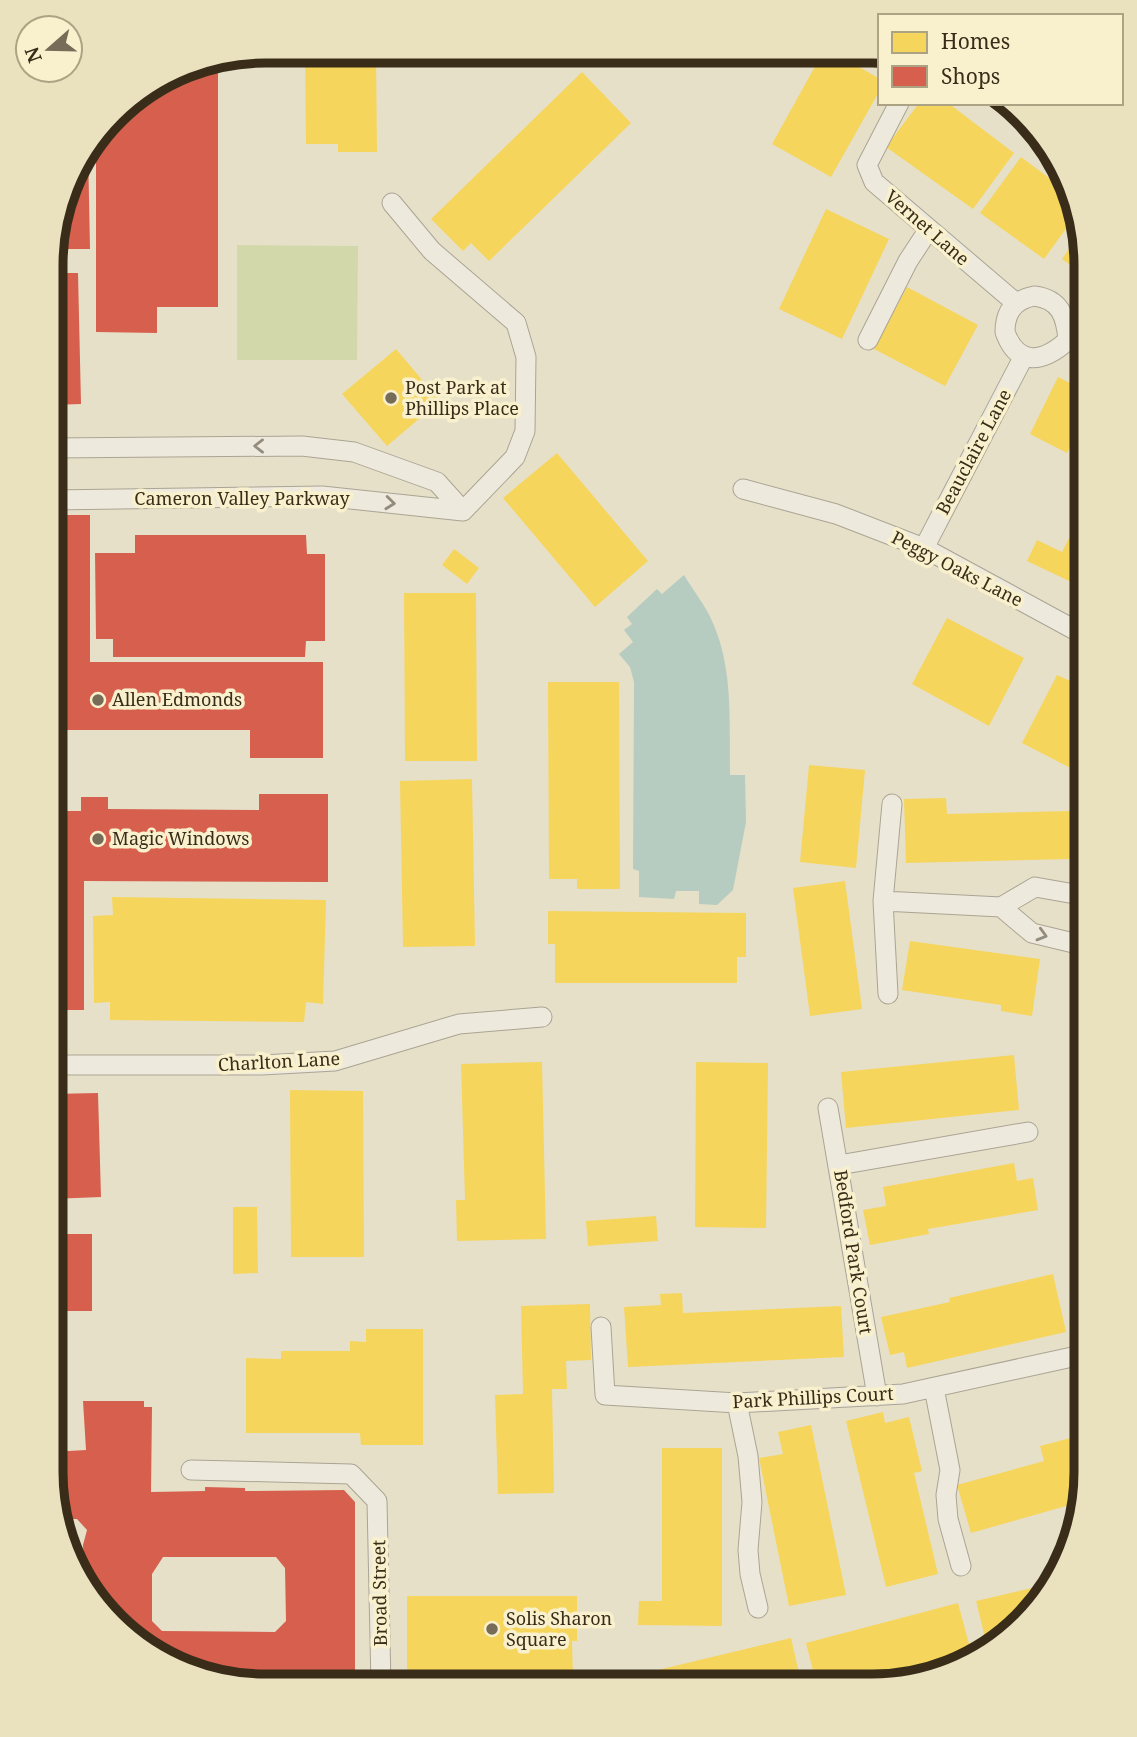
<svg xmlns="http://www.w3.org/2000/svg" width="1137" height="1737" viewBox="0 0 1137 1737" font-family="'Noto Serif',serif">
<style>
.green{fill:#d2d8aa}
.water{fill:#b6ccc0}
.homes{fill:#f6d55c}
.shops{fill:#d6604d;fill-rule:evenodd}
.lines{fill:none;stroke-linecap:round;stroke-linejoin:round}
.street-casing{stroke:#aaa493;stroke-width:21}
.street{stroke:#ede9dc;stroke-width:19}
.oneway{stroke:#938b7b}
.poi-dot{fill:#766c57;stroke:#f9f1cd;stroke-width:2.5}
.labels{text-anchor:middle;stroke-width:7;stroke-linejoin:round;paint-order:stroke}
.street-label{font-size:18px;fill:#392d1a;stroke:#f9f1cd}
.poi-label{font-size:18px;fill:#392d1a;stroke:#f9f1cd;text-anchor:start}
.rim{fill:none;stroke:#392d1a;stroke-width:9}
</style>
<rect width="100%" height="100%" fill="#e6e0c9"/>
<!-- green -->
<path class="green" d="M237 245 358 246 357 360H237Z"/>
<!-- water -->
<path class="water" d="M684 575C693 590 705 605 712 621 734 669 729 724 730 775H745L746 822 733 890 717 905 699 904V891H676L674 899 639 897V871L633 869 634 682 630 667 619 654 633 642 624 630 632 624 627 617 657 589 662 594Z"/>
<!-- homes -->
<path class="homes" d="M305 51H376L377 152H338V144H306Z
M466 51 535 52 534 60 466 59Z
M823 52H833L880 79V90L831 177 772 144Z
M582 72 631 123 489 261 471 243 463 251 431 219Z
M919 103H948L1014 153 973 209 886 147Z
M1021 157 1072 195 1076 215 1044 259 980 213Z
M826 209 889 239 842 339 779 309Z
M1080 233 1086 265V277L1062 259Z
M907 287 978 325 945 386 874 349Z
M396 349 440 401 387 446 342 394Z
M1058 377 1086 391V417L1067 453 1030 434Z
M1086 431V458L1076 453Z
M557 453 648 561 595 607 503 498Z
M1078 520 1086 524V589L1027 561 1037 540 1062 552Z
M454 549 479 568 467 584 442 565Z
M404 593H476L477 761H405Z
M947 618 1024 658 989 726 912 684Z
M1057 675 1086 688V776L1022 743Z
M548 682H619L620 889H577V879H549Z
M809 765 865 770 856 868 800 862Z
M472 779 475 946 403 947 400 781Z
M946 798 947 814 1071 811 1072 859 906 863 904 799Z
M845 881 862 1009 810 1016 793 888Z
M112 897 326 900 323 1004 306 1002 304 1022 110 1020V1002L94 1003 93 916 113 915Z
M548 911 746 913V957H737V983H555V944H548Z
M910 941 1040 959 1032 1016 1001 1011V1005L902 990Z
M1014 1055 1019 1110 846 1128 841 1072Z
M542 1062 546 1239 457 1241 456 1200H465L461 1064Z
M696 1062 768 1063 766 1228 695 1227Z
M290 1090 363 1091 364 1257H291Z
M1014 1163 1017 1181 1033 1178 1038 1210 928 1229 929 1234 870 1245 863 1210 886 1206 883 1187Z
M233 1207H257L258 1273 233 1274Z
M656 1216 658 1241 588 1246 586 1221Z
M1053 1274 1066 1332 907 1368 904 1352 890 1355 881 1317 950 1302 949 1298Z
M682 1293 683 1313 841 1306 844 1357 628 1367 624 1307 661 1305 660 1294Z
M590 1304 591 1360 566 1361 567 1389H552L554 1493 498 1494 495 1395 523 1394 521 1306Z
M366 1329H423V1445H361L360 1433H246V1358L281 1359V1351H350V1341L366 1342Z
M883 1412 885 1423 909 1417 922 1471 914 1473 938 1574 886 1587 846 1421Z
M811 1425 846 1595 789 1606 759 1458 783 1454 778 1432Z
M1086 1434V1486L1080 1502 971 1533 957 1485 1044 1461 1040 1446Z
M662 1448H722V1626L638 1625 639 1601H662Z
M1053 1583 1050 1591 1003 1642 988 1650 976 1601Z
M407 1596H577V1641H572L573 1680 579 1679V1685H407Z
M958 1603 973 1659 963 1665 872 1686H817L806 1643Z
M791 1638 802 1686H639L637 1675Z"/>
<!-- shops -->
<path class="shops" d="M218 59V307H157V333L96 332V138L124 104 196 62Z
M88 147 90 249H56V273H78L81 404 52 405 53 237 79 158Z
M52 515H90V662H323V758H250V730H52Z
M135 535H306L307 554H325V641H306L305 657H113V639H96L95 553H135Z
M259 794H328V882L84 881V1010H51L52 811H81V797H108V809L259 810Z
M98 1093 101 1197 51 1199V1094Z
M51 1234H92V1311H59V1301H51Z
M83 1401H144V1407H152L151 1492 205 1491V1487L245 1488V1491L344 1490 355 1502V1685L238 1684 135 1642 85 1578 83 1545 87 1530 77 1519H60L51 1472V1452L86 1450ZM163 1557H276L285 1568 286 1621 275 1632 162 1631 152 1621V1574Z"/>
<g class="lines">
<!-- street casing -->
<g class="street-casing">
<path id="street" d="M899 103 867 165 874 182 1016 303
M392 203 432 251 516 323 526 357 525 431 515 457 463 511
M1034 296C1060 299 1066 316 1068 340 1044 362 1018 368 1005 332 1005 312 1014 300 1034 296Z
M868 340 908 261 929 229
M743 489 836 514 924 548 1086 636
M52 500 322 496 463 511 437 482 354 452 302 446 52 448
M924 548 1024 356
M883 901 1001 907
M1086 946 1032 933 1001 907 1035 887 1086 896
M888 994 883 901 892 804
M51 1065H262L335 1061 459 1024 542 1017
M828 1108 877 1396
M839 1165 1028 1132
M601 1327 605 1395 737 1403 903 1394 1086 1354
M934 1388 950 1470 946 1495 948 1519 961 1566
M737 1403 748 1456 752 1502 748 1550 750 1574 758 1608
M191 1470 351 1474 377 1501 381 1685"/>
</g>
<!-- street -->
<use href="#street" class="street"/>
</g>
<!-- one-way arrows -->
<defs><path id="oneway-chevron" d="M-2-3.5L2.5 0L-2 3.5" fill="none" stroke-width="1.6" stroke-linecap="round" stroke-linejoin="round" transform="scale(1.75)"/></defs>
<g class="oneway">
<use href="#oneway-chevron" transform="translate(259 446) rotate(180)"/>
<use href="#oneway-chevron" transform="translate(390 503) rotate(6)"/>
<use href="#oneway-chevron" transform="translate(1042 935) rotate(16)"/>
</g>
<!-- markers -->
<g class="poi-dot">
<circle cx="391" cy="398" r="7"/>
<circle cx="98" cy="700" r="7"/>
<circle cx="98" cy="839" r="7"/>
<circle cx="492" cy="1629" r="7"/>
</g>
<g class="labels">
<!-- street labels -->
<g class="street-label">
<text transform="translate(927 228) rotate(41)" y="6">Vernet Lane</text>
<text transform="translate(974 452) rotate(-62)" y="6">Beauclaire Lane</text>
<text x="242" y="505">Cameron Valley Parkway</text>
<text transform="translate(957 569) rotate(27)" y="6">Peggy Oaks Lane</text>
<text transform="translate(279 1062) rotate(-3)" y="6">Charlton Lane</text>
<text transform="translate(853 1252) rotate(81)" y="6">Bedford Park Court</text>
<text transform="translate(813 1398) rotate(-3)" y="6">Park Phillips Court</text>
<text transform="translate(380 1593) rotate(-91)" y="6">Broad Street</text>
</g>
<!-- poi labels -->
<g class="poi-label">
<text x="405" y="394">Post Park at<tspan x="405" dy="21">Phillips Place</tspan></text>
<text x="112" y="706">Allen Edmonds</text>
<text x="112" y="845">Magic Windows</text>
<text x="506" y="1625">Solis Sharon<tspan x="506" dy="21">Square</tspan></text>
</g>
</g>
<!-- crop -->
<path d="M0 0H1137V1737H0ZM265 63H872A202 202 0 0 1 1074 265V1472A202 202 0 0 1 872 1674H265A202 202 0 0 1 63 1472V265A202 202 0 0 1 265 63Z" fill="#eae1bf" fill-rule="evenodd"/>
<path class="rim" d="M265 63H872A202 202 0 0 1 1074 265V1472A202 202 0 0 1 872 1674H265A202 202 0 0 1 63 1472V265A202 202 0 0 1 265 63Z"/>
<!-- legend -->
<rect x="878" y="14" width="245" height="91" fill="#f9f1cd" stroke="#aca385" stroke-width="2"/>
<rect x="892" y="32" width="35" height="21" fill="#f6d55c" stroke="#aca385" stroke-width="2"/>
<text x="941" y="49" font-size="21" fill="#392d1a">Homes</text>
<rect x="892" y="66" width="35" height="21" fill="#d6604d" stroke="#aca385" stroke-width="2"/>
<text x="941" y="84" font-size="21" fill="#392d1a">Shops</text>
<!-- north arrow -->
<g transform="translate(49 49) rotate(250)"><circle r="33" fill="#f9f1cd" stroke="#aca385" stroke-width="2"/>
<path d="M0-5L12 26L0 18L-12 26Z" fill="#766c57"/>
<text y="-10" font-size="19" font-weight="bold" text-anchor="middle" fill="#392d1a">N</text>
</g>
</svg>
